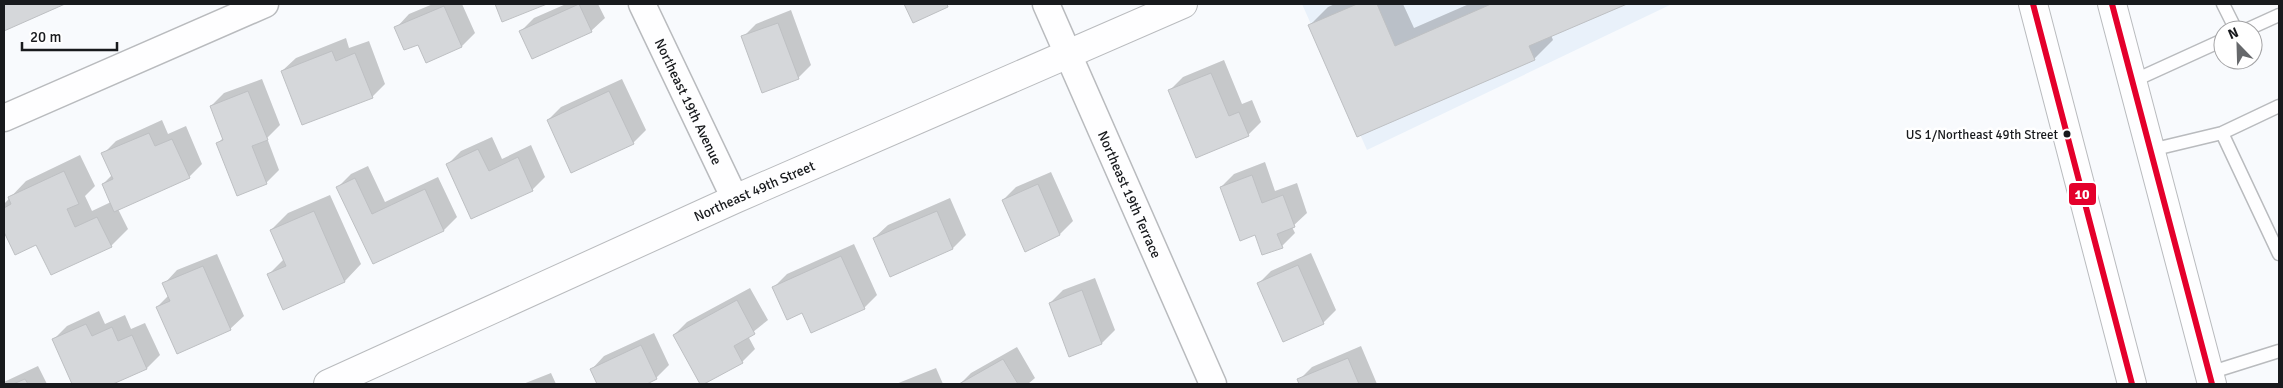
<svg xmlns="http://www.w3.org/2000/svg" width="2283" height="388" viewBox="0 0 2283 388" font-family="Signika,sans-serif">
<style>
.built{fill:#e9f1fa}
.shadow{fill:#0003}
.building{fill:#d5d7da;stroke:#bec0c3}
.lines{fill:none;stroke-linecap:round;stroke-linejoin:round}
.service-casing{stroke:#b9bbbe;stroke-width:15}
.minor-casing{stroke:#b9bbbe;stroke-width:29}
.tertiary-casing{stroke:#b9bbbe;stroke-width:30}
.primary-casing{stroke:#b9bbbe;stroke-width:30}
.service{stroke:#fefeff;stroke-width:12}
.minor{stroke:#fefeff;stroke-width:26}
.tertiary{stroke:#fefeff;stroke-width:28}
.primary{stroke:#fefeff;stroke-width:28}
.bus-1-casing{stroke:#fff;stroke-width:10}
.bus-1{stroke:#e4002b;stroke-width:6}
.bus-dot{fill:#181a1d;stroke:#fff;stroke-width:2}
.labels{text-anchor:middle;stroke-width:5;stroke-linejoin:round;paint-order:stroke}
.bus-label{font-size:13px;fill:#181a1d;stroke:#fff;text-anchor:end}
.street-label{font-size:14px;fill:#181a1d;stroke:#fff}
.line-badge{stroke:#fff;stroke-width:2}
.badge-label{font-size:14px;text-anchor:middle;font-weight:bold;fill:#fff}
</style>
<rect width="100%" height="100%" fill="#f8fafd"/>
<!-- built -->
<path class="built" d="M1302 4H1672L1367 150Z"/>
<!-- shadow -->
<path class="shadow" d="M4 4H62L5 30Z
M433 4H462L475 33 462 46 419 43 396 28 409 14Z
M566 4H598L605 18 591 31H521L534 18Z
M906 4H950L914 22Z
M1335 4H1403L1414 28 1469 4H1624L1551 35 1553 40 1534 59 1357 135 1310 25 1328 7Z
M791 10 811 65 798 78 743 37 756 24Z
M346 38 349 48 369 41 385 84 372 97 282 71 296 58Z
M1224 60 1242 104 1252 100 1261 122 1248 135 1170 90 1183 77Z
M262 79 280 125 267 138 279 170 266 183 217 144 223 138 211 106 224 93Z
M622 79 646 130 633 143 548 120 561 107Z
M162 120 168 134 186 126 202 164 189 177 118 209 128 229 111 246 37 243 15 253 4 229V204L26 181 80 155 95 186 85 196 92 211 111 202 103 184 112 175 103 154 116 141Z
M492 137 502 159 531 145 545 177 532 190 448 164 461 151Z
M1265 162 1275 191 1297 183 1307 213 1292 227 1295 233 1282 246 1255 233 1221 187 1234 174Z
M368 166 385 202 438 177 457 217 444 230 374 262 338 187 351 174Z
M1051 172 1073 221 1060 234 1025 250 1003 200 1016 187Z
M330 195 361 264 345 281 283 308 269 274 284 259 271 230 288 213Z
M950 198 966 235 953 248 890 275 874 238 888 225Z
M854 244 877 295 864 308 802 312 774 287 787 274Z
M1311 253 1336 310 1323 323 1258 284 1271 271Z
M217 254 244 316 230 329 157 307 169 295 164 284 177 270Z
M1095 278 1115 330 1102 343 1070 355 1050 303 1063 290Z
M750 288 768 320 748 336 755 349 742 362 701 384 674 335 687 322Z
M99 311 105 324 125 315 131 329 145 323 160 355 147 368 110 384H74L54 339 67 326Z
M654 333 669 365 656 378 644 384H598L591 370 604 356Z
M1361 346 1377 384H1301L1299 380 1312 367Z
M1017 347 1035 378 1028 384H960L971 373Z
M38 366 47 384H4V382Z
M936 368 943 384H896Z
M551 373 556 384H523Z"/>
<!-- building -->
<path class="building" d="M4 4H65L4 31Z
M495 4H547L502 22Z
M579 4 592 32 532 59 519 31Z
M904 4H947L948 7 913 23Z
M1357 4H1377L1395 46 1491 4H1627L1529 46 1535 60 1357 137 1308 25Z
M444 6 462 47 426 63 418 45 404 50 394 27Z
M778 23 799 79 762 93 741 36Z
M332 51 336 61 355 53 373 98 302 125 281 71Z
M1211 73 1229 116 1239 112 1249 136 1196 158 1168 90Z
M248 91 268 140 252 146 267 184 237 196 216 143 223 140 210 106Z
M609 91 634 144 571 173 547 120Z
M149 133 155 146 172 139 190 178 114 212 102 184 113 179 101 153Z
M478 149 489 171 518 157 533 191 471 219 446 164Z
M64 171 79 204 67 209 75 227 97 217 112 247 51 275 36 245 15 255 4 232V208L11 204 8 197Z
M1252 175 1262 203 1283 195 1295 227 1277 234 1283 248 1262 255 1255 235 1240 241 1220 187Z
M355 178 372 214 425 189 444 231 373 264 336 187Z
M1038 184 1060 235 1025 252 1002 200Z
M314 211 345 282 283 310 267 274 286 266 270 230Z
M937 211 953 249 890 277 873 238Z
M841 256 865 309 811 333 802 313 787 320 772 287Z
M1298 265 1324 324 1283 342 1257 283Z
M203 266 231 330 177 354 156 307 170 301 162 283Z
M1082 290 1102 344 1069 357 1049 303Z
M737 300 755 334 734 346 743 363 704 384H700L673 335Z
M86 324 92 336 112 327 118 341 132 335 147 369 113 384H72L52 339Z
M641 345 657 379 647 384H597L590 369Z
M1348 358 1359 384H1299L1297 379Z
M1003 359 1018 384H959Z
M25 379 28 384H13Z"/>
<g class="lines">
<!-- service casing -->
<g class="service-casing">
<path id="service" d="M2223 4 2236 30
M2246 30 2279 15
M2133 81 2223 40
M2222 133 2279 254
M2151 150 2222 133 2279 106
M2209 373 2279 351"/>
</g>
<!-- minor casing -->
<g class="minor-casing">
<g id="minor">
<path id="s1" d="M642 4 735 199"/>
<path id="s2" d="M1046 4 1213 384"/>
<path d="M4 118 265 4"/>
</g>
</g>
<!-- tertiary casing -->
<g class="tertiary-casing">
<g id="tertiary">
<path id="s3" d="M328 384 735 199 1183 4"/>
</g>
</g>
<!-- primary casing -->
<g class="primary-casing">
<path id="primary" d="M2033 4 2132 384
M2112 4 2212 384"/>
</g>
<!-- service -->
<use href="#service" class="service"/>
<!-- minor -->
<use href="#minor" class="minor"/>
<!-- tertiary -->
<use href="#tertiary" class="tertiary"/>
<!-- primary -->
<use href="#primary" class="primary"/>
<!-- bus-1 casing -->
<g class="bus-1-casing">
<path id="bus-1" d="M2033 4 2132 384
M2112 4 2212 384"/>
</g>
<!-- bus-1 -->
<use href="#bus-1" class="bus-1"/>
</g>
<!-- markers -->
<circle class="bus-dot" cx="2067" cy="134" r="4.5"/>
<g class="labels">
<!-- bus labels -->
<g class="bus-label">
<text x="2058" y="139">US 1/Northeast 49th Street</text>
</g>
<!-- street labels -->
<g class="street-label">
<text dy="5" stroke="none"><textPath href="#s1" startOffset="108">Northeast 19th Avenue</textPath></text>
<text dy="5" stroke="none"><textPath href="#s3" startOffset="468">Northeast 49th Street</textPath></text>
<text dy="5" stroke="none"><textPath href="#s2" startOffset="208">Northeast 19th Terrace</textPath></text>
</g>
</g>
<rect class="line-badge" x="2068" y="182" width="29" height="24" rx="5" fill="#e4002b"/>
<g class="badge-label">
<text x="2082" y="199">10</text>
</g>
<!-- border -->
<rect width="2283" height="388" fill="none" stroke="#181a1d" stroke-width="10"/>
<!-- north arrow -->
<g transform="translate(2238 45) rotate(337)"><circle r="24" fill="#ffffff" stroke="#a3a3a5"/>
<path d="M0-4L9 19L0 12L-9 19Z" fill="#66686b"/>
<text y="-8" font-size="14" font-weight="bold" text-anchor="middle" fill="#181a1d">N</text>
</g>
<!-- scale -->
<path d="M22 42v8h95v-8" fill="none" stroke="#181a1d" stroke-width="2.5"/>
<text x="30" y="42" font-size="15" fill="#181a1d" stroke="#ffffff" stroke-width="4" paint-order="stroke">20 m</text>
</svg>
